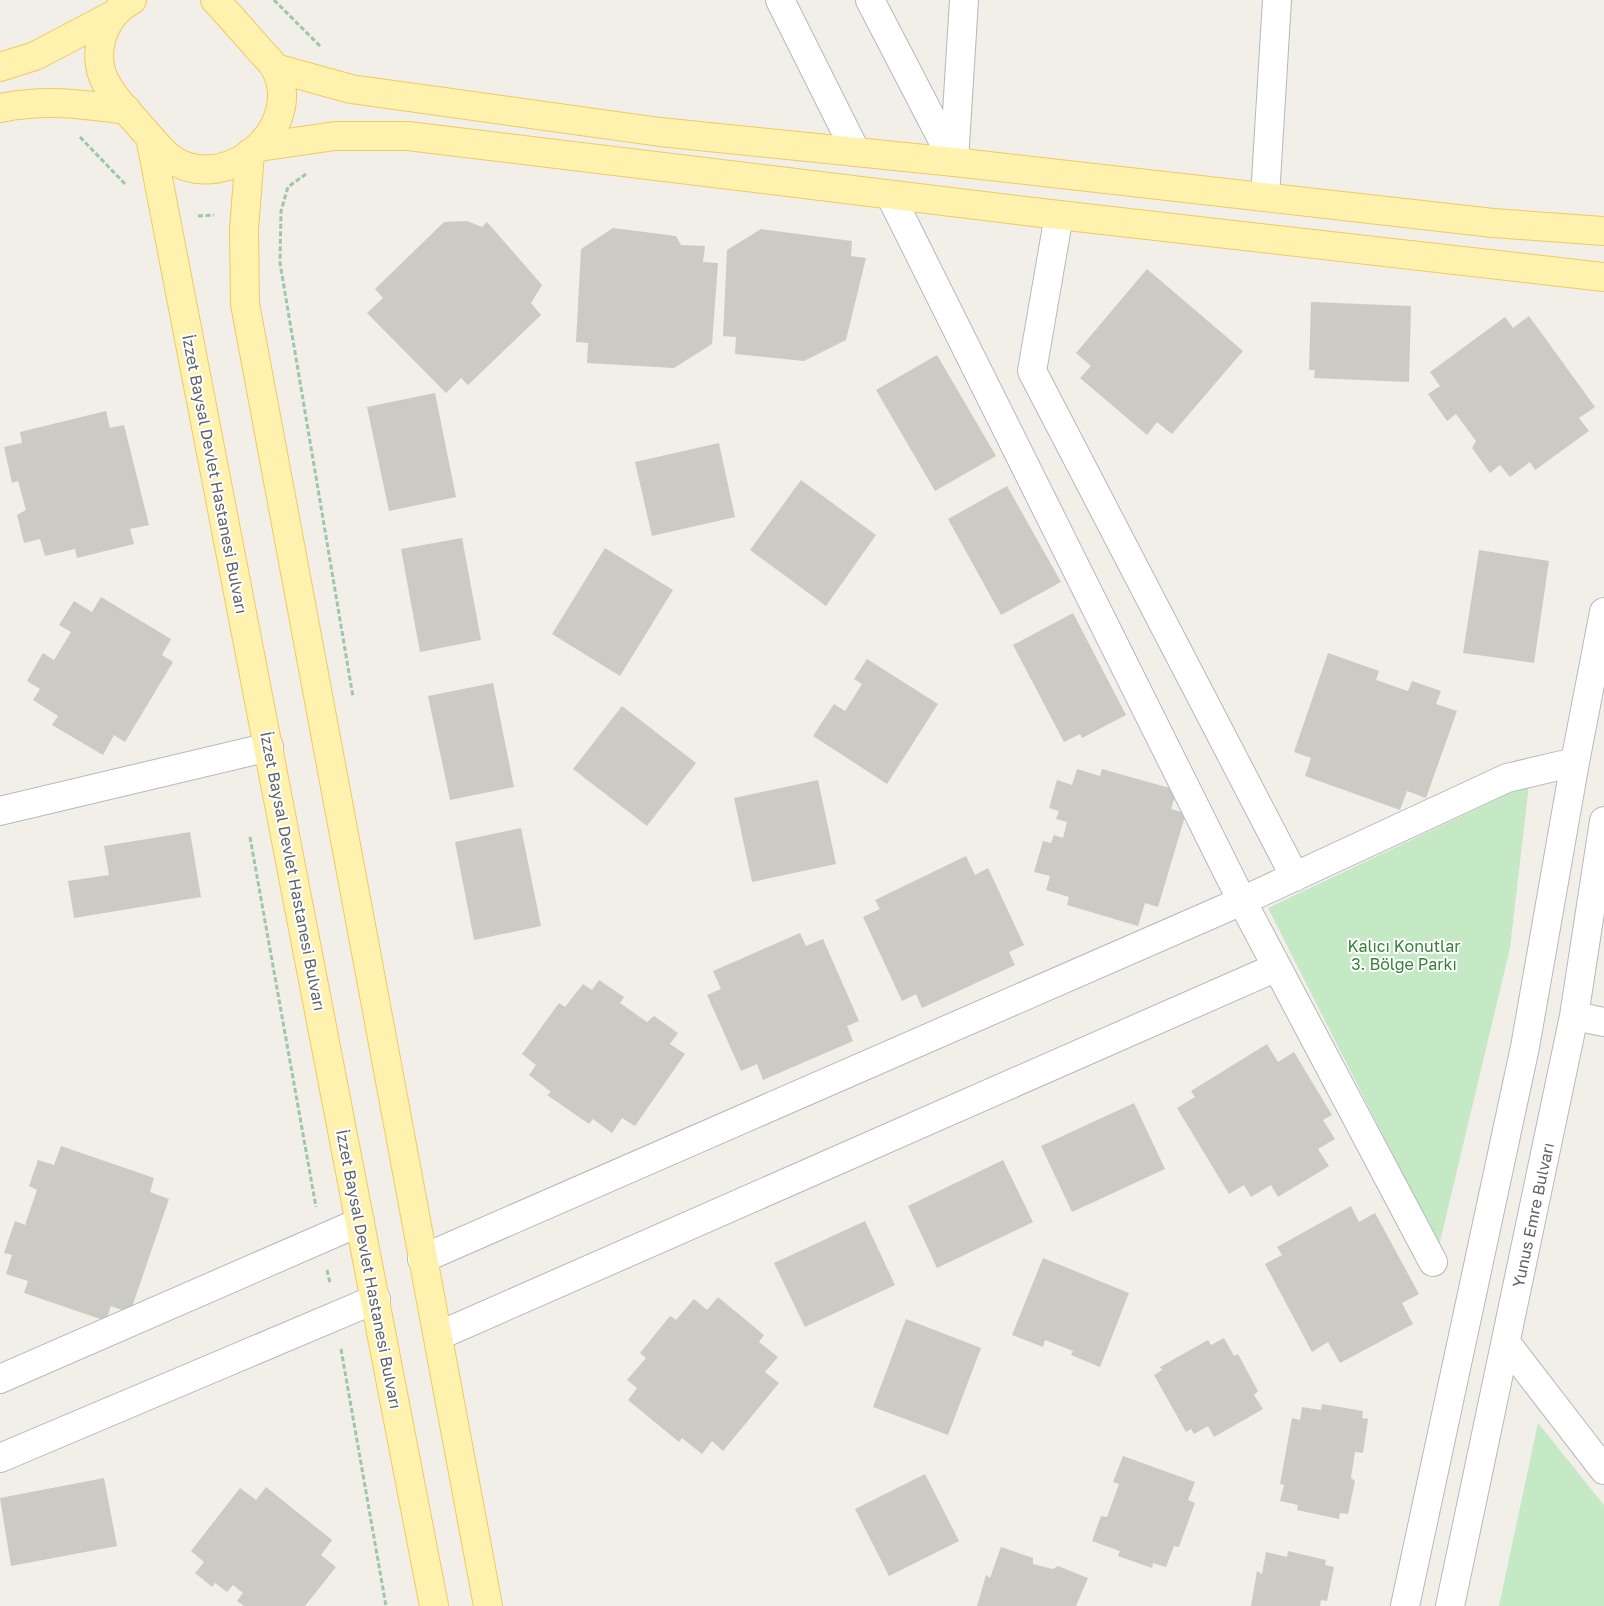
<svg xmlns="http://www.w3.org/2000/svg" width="1604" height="1606" viewBox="0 0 1604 1606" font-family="'Golos Text',sans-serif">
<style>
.green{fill:#c5e8c5}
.building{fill:#cccac5}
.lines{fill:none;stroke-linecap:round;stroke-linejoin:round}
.street-casing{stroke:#b5b8bc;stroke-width:30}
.primary-casing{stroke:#f2c960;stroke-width:30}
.path{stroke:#9cc7a9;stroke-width:3;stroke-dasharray:5 2.5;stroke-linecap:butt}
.street{stroke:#fff;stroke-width:28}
.primary{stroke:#fff2af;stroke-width:28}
.labels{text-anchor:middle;stroke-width:4;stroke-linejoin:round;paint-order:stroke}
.street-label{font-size:16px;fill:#5f6368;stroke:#fff}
.park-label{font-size:16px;fill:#348238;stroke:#fff}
</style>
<rect width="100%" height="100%" fill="#f1efe8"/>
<!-- green -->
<path class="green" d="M1529 784 1510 948 1439 1246 1268 908Z
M1538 1423 1604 1505V1606H1499Z"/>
<!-- building -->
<path class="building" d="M467 221 482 227 487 222 542 285 531 303 541 315 468 385 461 378 446 393 367 313 383 298 375 289 444 222Z
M613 228 676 236 681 245 705 246 703 262 718 263 712 344 674 368 587 363 588 343 576 342 581 249Z
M761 229 852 241 851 256 866 258 846 340 804 361 735 354 736 337 723 336 727 250Z
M1147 269 1243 351 1172 434 1157 422 1147 435 1080 378 1091 366 1076 353Z
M1311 302 1411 306 1409 382 1314 378 1315 370H1309Z
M1529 316 1595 407 1579 418 1589 431 1535 470 1530 462 1510 477 1500 465 1490 473 1472 448 1476 441 1456 414 1447 421 1428 394 1440 386 1430 372 1505 317 1513 328Z
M937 355 996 456 935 491 876 390Z
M435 393 456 497 389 511 367 407Z
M106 411 110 428 124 425 149 525 130 529 134 544 77 558 75 549 45 556 40 539 24 543 17 515 26 510 18 481 12 483 4 447 22 443 20 432Z
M719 443 735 517 652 536 635 462Z
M801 480 876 535 826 606 750 550Z
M1007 486 1061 582 1001 615 948 519Z
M462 538 481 640 420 652 401 549Z
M605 548 673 590 620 676 552 634Z
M1479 550 1549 561 1534 663 1463 653Z
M101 597 171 639 162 655 173 662 125 742 114 735 103 755 52 725 58 716 33 700 40 689 27 681 43 653 54 660 71 632 59 625 74 601 92 612Z
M1073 613 1126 715 1082 738 1080 734 1064 742 1013 645Z
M1328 653 1379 671 1376 680 1408 691 1412 681 1441 691 1436 704 1457 711 1426 798 1407 791 1400 810 1305 776 1311 758 1294 752Z
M867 659 938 704 887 784 813 736 834 704 845 711 862 684 854 679Z
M493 683 514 787 450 800 428 696Z
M622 706 696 763 647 826 573 769Z
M1077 769 1100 776 1102 769 1177 790 1171 809 1186 813 1158 907 1145 903 1138 926 1067 905 1069 897 1046 890 1050 876 1034 872 1043 841 1051 843 1054 835 1063 838 1067 822 1056 819 1059 811 1049 808 1057 780 1072 785Z
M818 780 836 864 752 882 734 798Z
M521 828 541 926 474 940 455 842Z
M190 832 201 897 74 918 68 881 109 875 104 846Z
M966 856 975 875 988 868 1024 945 1009 952 1015 965 922 1008 916 994 902 1001 863 917 880 909 875 900Z
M800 933 806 946 823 939 859 1021 847 1026 853 1041 763 1080 757 1064 741 1071 707 995 721 989 713 971Z
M599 980 624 997 620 1003 647 1022 654 1016 678 1033 670 1044 685 1054 635 1126 622 1118 612 1133 593 1119 589 1124 547 1095 551 1092 529 1075 536 1065 522 1054 559 1003 565 1007 583 984 592 990Z
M1267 1044 1278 1062 1294 1052 1332 1115 1323 1120 1335 1139 1318 1149 1329 1166 1278 1197 1271 1185 1251 1197 1244 1185 1229 1194 1177 1108 1195 1097 1191 1091Z
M1134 1103 1165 1169 1072 1212 1041 1146Z
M61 1146 154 1178 150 1192 169 1199 130 1313 111 1306 106 1321 24 1293 28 1281 6 1274 12 1255 4 1253 15 1221 25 1225 37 1190 29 1186 38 1160 54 1165Z
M1003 1160 1033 1222 937 1268 908 1206Z
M1351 1206 1359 1222 1375 1213 1419 1294 1402 1303 1413 1324 1340 1363 1328 1342 1312 1352 1265 1264 1282 1255 1277 1247Z
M865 1221 895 1285 805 1327 774 1263Z
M1043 1258 1129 1293 1100 1367 1071 1355 1073 1351 1045 1340 1043 1347 1012 1335Z
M718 1297 764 1335 759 1342 778 1357 765 1372 779 1383 723 1451 712 1441 702 1454 682 1438 679 1442 628 1400 637 1388 627 1380 646 1358 640 1353 670 1316 676 1320 694 1299 707 1310Z
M906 1319 981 1348 948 1435 873 1407Z
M1224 1338 1234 1356 1238 1354 1258 1391 1254 1395 1263 1409 1214 1437 1208 1426 1194 1434 1191 1429 1186 1432 1154 1375 1162 1370 1160 1367 1208 1340 1211 1345Z
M1322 1404 1363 1411 1362 1418 1368 1419 1363 1453 1355 1452 1351 1478 1355 1481 1348 1514 1340 1513 1339 1519 1297 1510 1298 1505 1280 1501 1284 1485 1280 1484 1292 1418 1300 1420 1302 1407 1321 1410Z
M1123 1456 1195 1482 1188 1500 1195 1503 1179 1547 1174 1546 1166 1567 1153 1563 1152 1568 1118 1556 1120 1551 1092 1541 1101 1516 1107 1517 1119 1484 1113 1482Z
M925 1474 959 1541 889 1576 855 1509Z
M104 1478 117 1546 11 1566 0 1498Z
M266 1487 332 1540 321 1555 336 1567 305 1606H244L237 1601 243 1593 233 1585 227 1592 215 1583 212 1587 195 1573 204 1562 191 1551 240 1488 256 1500Z
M1001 1547 1033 1558V1564L1053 1569 1058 1566 1088 1578 1076 1606H977L986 1575 990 1578Z
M1288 1551 1326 1560 1325 1565 1334 1567 1327 1601 1321 1600 1320 1606H1251L1257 1571 1262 1574 1266 1552 1287 1557Z"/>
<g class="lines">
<!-- street casing -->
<g class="street-casing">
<path id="street" d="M780 0 856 152
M870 0 954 162
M954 161 964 0
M890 195 1242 901 1433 1262
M1265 197 1277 0
M1059 215 1032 371 1295 877
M0 811 269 747
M1574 1016 1604 1022
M422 1259 1242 901 1507 778 1575 762
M438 1336 1277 967
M1507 1344 1604 1470
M0 1379 360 1222
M0 1458 376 1299
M1405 1606 1525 1047 1575 762 1604 612
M1450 1606 1574 1016 1604 821"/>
</g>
<!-- primary casing -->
<g class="primary-casing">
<path id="primary" d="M132 0C101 17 89 58 109 88 117 102 130 114 140 126 154 141 167 161 188 167 242 183 303 120 275 68 271 61 263 54 258 48 244 32 230 16 215 0
M0 67 35 56 111 16
M275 68 351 89 660 132 954 162 1493 223 1604 231
M0 108C47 99 80 104 127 110
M150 137 434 1606
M259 147 335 136H408L1059 215 1604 277
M250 153 244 229 245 304 488 1606"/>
</g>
<!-- path -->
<path class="path" d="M274 0 321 47
M80 137 126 185
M306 174 288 187 281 211 280 263 353 697
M198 216 214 215
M250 837 316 1207
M327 1270 330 1283
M341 1349 386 1606"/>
<!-- street -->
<use href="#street" class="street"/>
<!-- primary -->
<use href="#primary" class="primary"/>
</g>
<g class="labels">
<!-- street labels -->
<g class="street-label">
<text transform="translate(215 474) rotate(79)" y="6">İzzet Baysal Devlet Hastanesi Bulvarı</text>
<text transform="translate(293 871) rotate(79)" y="6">İzzet Baysal Devlet Hastanesi Bulvarı</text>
<text transform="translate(1533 1215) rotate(-78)" y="6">Yunus Emre Bulvarı</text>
<text transform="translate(369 1269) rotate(79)" y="6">İzzet Baysal Devlet Hastanesi Bulvarı</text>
</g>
<!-- park labels -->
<g class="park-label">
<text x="1404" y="952">Kalıcı Konutlar<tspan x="1404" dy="18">3. Bölge Parkı</tspan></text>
</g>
</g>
</svg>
